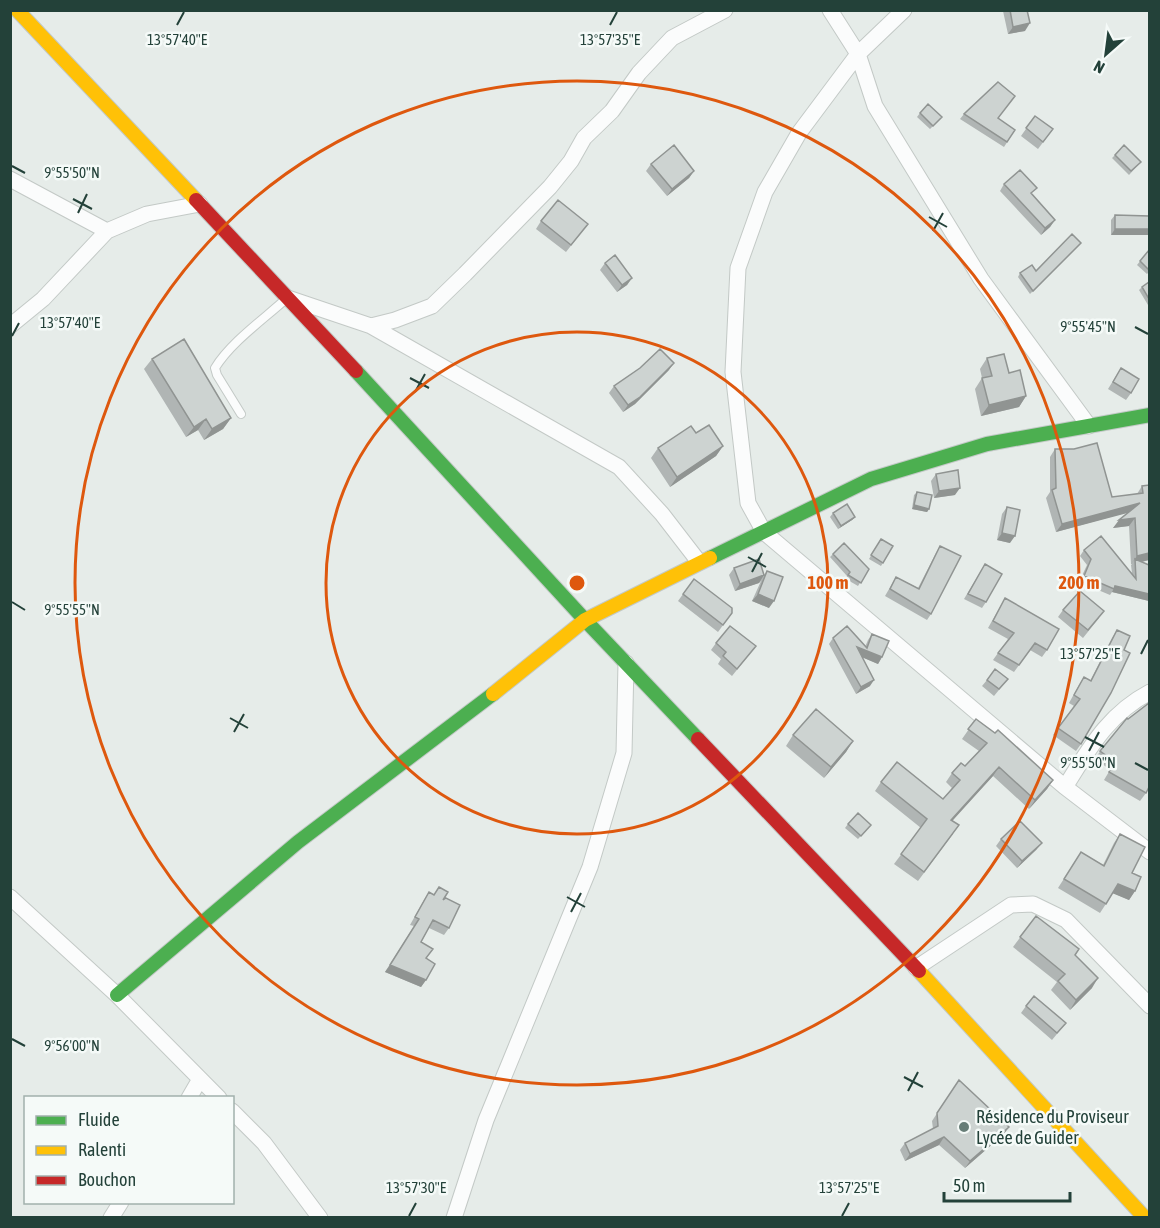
<svg xmlns="http://www.w3.org/2000/svg" width="1160" height="1228" viewBox="0 0 1160 1228" font-family="'Asap Condensed',sans-serif">
<style>
.lines{fill:none;stroke-linecap:round;stroke-linejoin:round}
.lane-casing{stroke:#c3c9c6;stroke-width:10}
.street-casing{stroke:#c3c9c6;stroke-width:17}
.fast-casing{stroke:#c2c9c6;stroke-width:16}
.slow-casing{stroke:#c2c9c6;stroke-width:16}
.jam-casing{stroke:#c2c9c6;stroke-width:16}
.lane{stroke:#fbfcfc;stroke-width:8}
.street{stroke:#fbfcfc;stroke-width:15}
.fast{stroke:#4caf50;stroke-width:14}
.slow{stroke:#ffc107;stroke-width:14}
.jam{stroke:#c62828;stroke-width:14}
.wall{fill:#b0b5b4}
.shaded-wall{fill:#909492}
.building{fill:#cdd3d1;stroke:#909492;stroke-width:1.5}
.ticks{fill:none;stroke:#234139;stroke-width:2}
.ring{fill:none;stroke:#de580e;stroke-width:3}
.poi-dot{fill:#677d77;stroke:#f5faf8;stroke-width:2}
.labels{text-anchor:middle;stroke-width:5;stroke-linejoin:round;paint-order:stroke}
.poi-label{font-size:18px;fill:#234139;stroke:#f5faf8;text-anchor:start}
.ticks-label{font-size:15px;text-anchor:middle;fill:#234139;stroke:#f5faf8;stroke-width:5;stroke-linejoin:round;paint-order:stroke}
.centre{fill:#de580e;stroke:#f5faf8;stroke-width:3}
.ring-label{font-size:18px;text-anchor:middle;font-weight:bold;fill:#de580e;stroke:#f5faf8;stroke-width:5;stroke-linejoin:round;paint-order:stroke}
</style>
<rect width="100%" height="100%" fill="#e6ece9"/>
<g class="lines">
<!-- lane casing -->
<g class="lane-casing">
<path id="lane" d="M241 414 217 375 215 368C231 342 264 319 287 298"/>
</g>
<!-- street casing -->
<g class="street-casing">
<path id="street" d="M830 10 858 54 875 106 981 279 1089 426
M904 10 858 54 799 133 765 192 738 268 733 372 748 503 764 532 1065 787 1150 852
M10 179 107 231
M288 298 371 326 619 467 662 514 699 562
M10 326 43 299 107 231 147 214 200 204
M371 326 395 320 432 306 465 274 550 187 571 161 584 138 612 111 639 73 672 38 725 10
M1065 787C1089 749 1108 714 1150 692
M10 897 117 995 219 1098
M916 968 1011 905 1033 904 1066 920 1150 1006
M189 1098 200 1079
M232 1111 264 1143 320 1218
M111 1218 121 1202
M454 1218 486 1120 590 867 624 753 626 663"/>
</g>
<!-- fast casing -->
<g class="fast-casing">
<path id="fast" d="M356 371 585 620 698 739
M710 558 871 479 987 444 1150 415
M117 995 298 842 493 694"/>
</g>
<!-- slow casing -->
<g class="slow-casing">
<path id="slow" d="M17 10 196 200
M493 694 585 620 710 558
M919 971 1145 1218"/>
</g>
<!-- jam casing -->
<g class="jam-casing">
<path id="jam" d="M196 200 356 371
M698 739 919 971"/>
</g>
<!-- lane -->
<use href="#lane" class="lane"/>
<!-- street -->
<use href="#street" class="street"/>
<!-- fast -->
<use href="#fast" class="fast"/>
<!-- slow -->
<use href="#slow" class="slow"/>
<!-- jam -->
<use href="#jam" class="jam"/>
</g>
<!-- wall -->
<path class="wall" d="M1027 10 1025 31 1008 34 1003 11Z
M920 113 942 117 930 129 917 117Z
M964 114 998 118 1015 130 1004 147 960 119Z
M1035 116 1053 129 1038 149 1021 136Z
M1115 155 1141 162 1129 175 1112 158Z
M651 164 694 171 689 178 667 196 646 171Z
M1004 184 1032 194 1055 220 1050 227 1041 235 1000 191Z
M1115 215 1149 216 1111 235V220Z
M541 221 588 224 566 252 536 229Z
M1078 246 1030 294 1018 277 1020 273 1036 271Z
M1149 250V272L1147 274 1137 265Z
M605 263 632 278 627 285 617 292 600 270Z
M1149 282V304L1148 305 1139 290 1142 287Z
M987 358 1009 373 1026 396 1019 407 981 416 975 389 982 378 980 369Z
M152 359 231 418 223 429 204 440 198 430 186 437 144 369Z
M1121 368 1131 393 1126 400 1108 389Z
M669 370 635 404 623 412 609 393 614 386Z
M696 433 723 446 716 456 670 487 651 458 658 448Z
M1055 449 1112 497 1137 494 1142 486 1149 485V560L1142 562 1149 601 1112 592 1110 595 1079 582 1087 565 1080 556 1084 550 1132 573 1131 565 1132 564H1131L1129 526 1113 528 1128 512 1056 532 1046 498 1050 492V457Z
M936 474 955 495 934 498 931 481Z
M917 492 929 509 927 512 912 509 914 495Z
M1007 507 1010 543 997 540 1002 514Z
M833 513 855 517 852 520 838 529 830 517Z
M881 539 893 546 881 566 869 559Z
M940 546 931 614 927 620 885 596 896 577 918 588 936 553Z
M833 554 869 569 858 586 846 579 847 576 830 557Z
M985 564 986 602 982 608 964 599Z
M734 568 764 575 767 571 769 608 752 601 761 581 759 583 735 591 729 575Z
M694 579 732 613 718 632 678 601Z
M1005 598 1047 650 1042 657 1030 650 1014 672 993 660 1008 639 988 628Z
M1063 610 1099 618 1083 638 1058 617Z
M1117 630 1081 744 1076 751 1053 735 1074 706 1069 703 1079 685 1084 677 1090 681 1112 638Z
M872 634 882 657 878 664 862 657 870 686 856 694 829 644 833 638 865 647 868 640Z
M716 643 756 646 732 676 718 664 721 659 711 650Z
M987 680 1003 685 994 696 982 686Z
M1127 718 1146 793 1140 801 1104 780 1110 770 1095 758Z
M976 719 1053 780 1047 789 1029 809 993 776 952 820 953 834 918 881 894 864 921 828 875 791 881 782 943 799 952 788 946 782 952 773 965 766 979 751 962 739Z
M793 735 853 741 846 752 824 778 786 746Z
M848 824 871 825 858 839 845 828Z
M1120 834 1132 873 1135 891 1129 900 1113 893 1100 913 1058 888 1081 852 1103 865 1114 843Z
M1001 839 1042 843 1036 850 1017 868 996 846Z
M429 892 443 900 449 928 444 935 429 928 421 942 426 958V980L421 987 385 972 414 926 410 925 424 900Z
M1036 916 1075 955 1092 988 1070 1010 1051 990 1057 982 1013 947Z
M1026 1006 1066 1023 1052 1040 1021 1013Z
M959 1080 1004 1134 965 1168 939 1145 905 1161 900 1150 905 1143 933 1129 932 1121Z"/>
<!-- shaded-wall -->
<path class="shaded-wall" d="M1030 23 1025 31 1008 34 1013 27Z
M694 171 689 178 667 196 672 189Z
M1055 220 1050 227 1041 235 1045 228Z
M1115 229H1149V235H1111Z
M632 278 627 285 617 292 622 285Z
M674 363 669 370 635 404 623 412 628 405Z
M1026 396 1019 407 981 416 989 405Z
M231 418 223 429 204 440 212 429Z
M206 419 198 430 186 437 194 427Z
M723 446 716 456 670 487 677 477Z
M960 488 955 495 934 498 939 491Z
M1140 503 1135 511 1056 532 1062 524Z
M914 505 929 509 927 512 912 509Z
M855 517 852 520 838 529 841 526Z
M1135 518 1129 526 1113 528 1119 520Z
M1002 533 1015 536 1010 543 997 540Z
M1149 553V560L1136 563 1135 559 1131 564 1137 556Z
M764 575 759 583 735 591 740 584Z
M1115 586 1149 594V601L1112 592Z
M758 594 774 601 769 608 752 601Z
M857 647 882 657 878 664 852 653Z
M874 680 870 686 856 694 861 687Z
M853 741 846 752 824 778 831 767Z
M999 767 993 776 945 829 951 820Z
M1053 780 1047 789 1029 809 1035 800Z
M1042 843 1036 850 1017 868 1022 861Z
M1118 884 1135 891 1129 900 1112 893Z
M390 965 426 980 421 987 385 972Z
M1098 978 1092 988 1070 1010 1076 1000Z
M1009 1127 1004 1134 965 1168 970 1161Z
M944 1137 939 1145 905 1161 910 1154Z"/>
<!-- building -->
<path class="building" d="M1010 10H1027L1030 23 1013 27Z
M998 82 1015 96 998 118 1015 130 1007 142 964 114Z
M928 104 942 117 933 126 920 113Z
M1035 116 1053 129 1043 142 1026 128Z
M674 145 694 171 672 189 651 164Z
M1124 145 1141 162 1131 171 1115 155Z
M1020 170 1037 188 1031 193 1055 220 1045 228 1004 184Z
M558 200 588 224 571 245 541 221Z
M1115 215 1149 216V229H1115Z
M1072 234 1081 243 1033 291 1020 273 1032 265 1036 271Z
M1149 250V270L1140 261Z
M615 255 632 278 622 285 605 263Z
M1149 282V299L1142 287Z
M184 339 231 418 212 429 206 419 194 427 152 359Z
M660 349 674 363 640 397 628 405 614 386 640 368Z
M1004 354 1009 373 1020 370 1026 396 989 405 982 378 992 376 987 358Z
M1121 368 1139 379 1131 393 1113 382Z
M709 425 723 446 677 477 658 448 691 426 696 433Z
M1097 443 1112 497 1143 493 1142 486 1149 485V553L1137 556 1135 518 1119 520 1140 503 1062 524 1052 490 1056 488 1055 449H1074Z
M958 470 960 488 939 491 936 474Z
M917 492 932 495 929 509 914 505Z
M847 504 855 517 841 526 833 513Z
M1007 507 1020 510 1015 536 1002 533Z
M1101 536 1136 579 1135 559 1149 565V594L1115 586 1114 589 1084 576 1091 559 1084 550Z
M881 539 893 546 883 563 871 555Z
M844 543 869 569 861 583 848 575 850 572 833 554Z
M940 546 961 556 931 614 890 589 896 577 919 589Z
M759 559 764 575 740 584 734 568Z
M985 564 1002 574 986 602 968 594Z
M767 571 783 577 774 601 758 594Z
M694 579 732 608V613L723 625 683 594Z
M1080 591 1104 611 1088 630 1063 610Z
M1005 598 1059 629 1047 650 1035 643 1019 665 998 653 1014 633 993 621Z
M730 626 756 646 737 669 723 656 726 652 716 643Z
M847 626 867 648 872 634 889 641 882 657 857 647 874 680 861 687 833 638Z
M1117 630 1130 636 1124 650 1130 653 1111 693 1081 744 1058 728 1080 699 1074 695 1084 677 1091 681Z
M995 669 1008 679 999 689 987 680Z
M1149 703V787L1146 793 1109 772 1115 762 1100 751 1127 718 1128 719Z
M816 709 853 741 831 767 793 735Z
M976 719 995 733 998 730 1053 780 1035 800 999 767 951 820 959 825 924 872 901 854 927 819 881 782 897 762 943 799 960 780 952 773 961 763 965 766 987 743 968 729Z
M858 813 871 825 861 836 848 824Z
M1020 821 1042 843 1022 861 1001 839Z
M1120 834 1145 847 1132 873 1141 877 1135 891 1118 884 1106 904 1064 879 1081 852 1104 866Z
M439 887 448 892 443 900 446 898 460 905 449 928 433 920 421 942 433 949 426 958 435 964 426 980 390 965 419 919 415 917 429 892 434 895Z
M1036 916 1079 949 1075 955 1098 978 1076 1000 1058 981 1065 974 1020 937Z
M1034 996 1066 1023 1057 1033 1026 1006Z
M959 1080 1009 1127 970 1161 944 1137 910 1154 905 1143 938 1126 937 1113Z"/>
<!-- ticks -->
<path class="ticks" d="M177 25 184 12M610 25 617 12M12 166 25 173M73 199 92 209M78 213 87 194M929 217 947 227M933 231 943 213M1135 327 1148 334M12 336 19 323M410 378 429 388M415 392 425 374M748 557 766 567M752 572 762 553M12 602 25 610M1141 654 1148 640M230 718 248 728M234 732 244 714M1085 737 1104 747M1089 751 1099 732M1135 763 1148 770M567 897 585 907M571 912 581 893M12 1039 25 1046M904 1077 923 1087M908 1091 918 1072M409 1216 416 1203M842 1216 849 1203"/>
<!-- distance rings -->
<g class="ring">
<circle cx="577" cy="583" r="251"/>
<circle cx="577" cy="583" r="502"/>
</g>
<!-- markers -->
<circle class="poi-dot" cx="964" cy="1127" r="6"/>
<g class="labels">
<!-- poi labels -->
<g class="poi-label">
<text x="976" y="1123">Résidence du Proviseur<tspan x="976" dy="21">Lycée de Guider</tspan></text>
</g>
</g>
<g class="ticks-label">
<text x="177" y="45">13°57'40"E</text>
<text x="610" y="45">13°57'35"E</text>
<text x="72" y="178">9°55'50"N</text>
<text x="70" y="328">13°57'40"E</text>
<text x="1088" y="332">9°55'45"N</text>
<text x="72" y="615">9°55'55"N</text>
<text x="1090" y="659">13°57'25"E</text>
<text x="1088" y="768">9°55'50"N</text>
<text x="72" y="1051">9°56'00"N</text>
<text x="416" y="1193">13°57'30"E</text>
<text x="849" y="1193">13°57'25"E</text>
</g>
<circle cx="577" cy="583" r="9" class="centre"/>
<g class="ring-label">
<text x="828" y="589">100 m</text>
<text x="1079" y="589">200 m</text>
</g>
<!-- border -->
<rect width="1160" height="1228" fill="none" stroke="#234139" stroke-width="24"/>
<!-- legend -->
<rect x="24" y="1096" width="210" height="108" fill="#f5faf8" stroke="#a1b0ac" stroke-width="1.5"/>
<rect x="36" y="1116" width="30" height="9" fill="#4caf50" stroke="#a1b0ac" stroke-width="1.5"/>
<text x="78" y="1126" font-size="18" fill="#234139">Fluide</text>
<rect x="36" y="1146" width="30" height="9" fill="#ffc107" stroke="#a1b0ac" stroke-width="1.5"/>
<text x="78" y="1156" font-size="18" fill="#234139">Ralenti</text>
<rect x="36" y="1176" width="30" height="9" fill="#c62828" stroke="#a1b0ac" stroke-width="1.5"/>
<text x="78" y="1186" font-size="18" fill="#234139">Bouchon</text>
<!-- north arrow -->
<g transform="translate(1106 54) rotate(208)" stroke="#f5faf8" stroke-width="4.5" paint-order="stroke">
<path d="M0-4.5L10 22L0 15L-10 22Z" fill="#234139"/>
<text y="-9" font-size="16" font-weight="bold" text-anchor="middle" fill="#234139">N</text>
</g>
<!-- scale -->
<path d="M944 1192v9h126v-9" fill="none" stroke="#234139" stroke-width="3"/>
<text x="953" y="1192" font-size="18" fill="#234139" stroke="#f5faf8" stroke-width="4.5" paint-order="stroke">50 m</text>
</svg>
